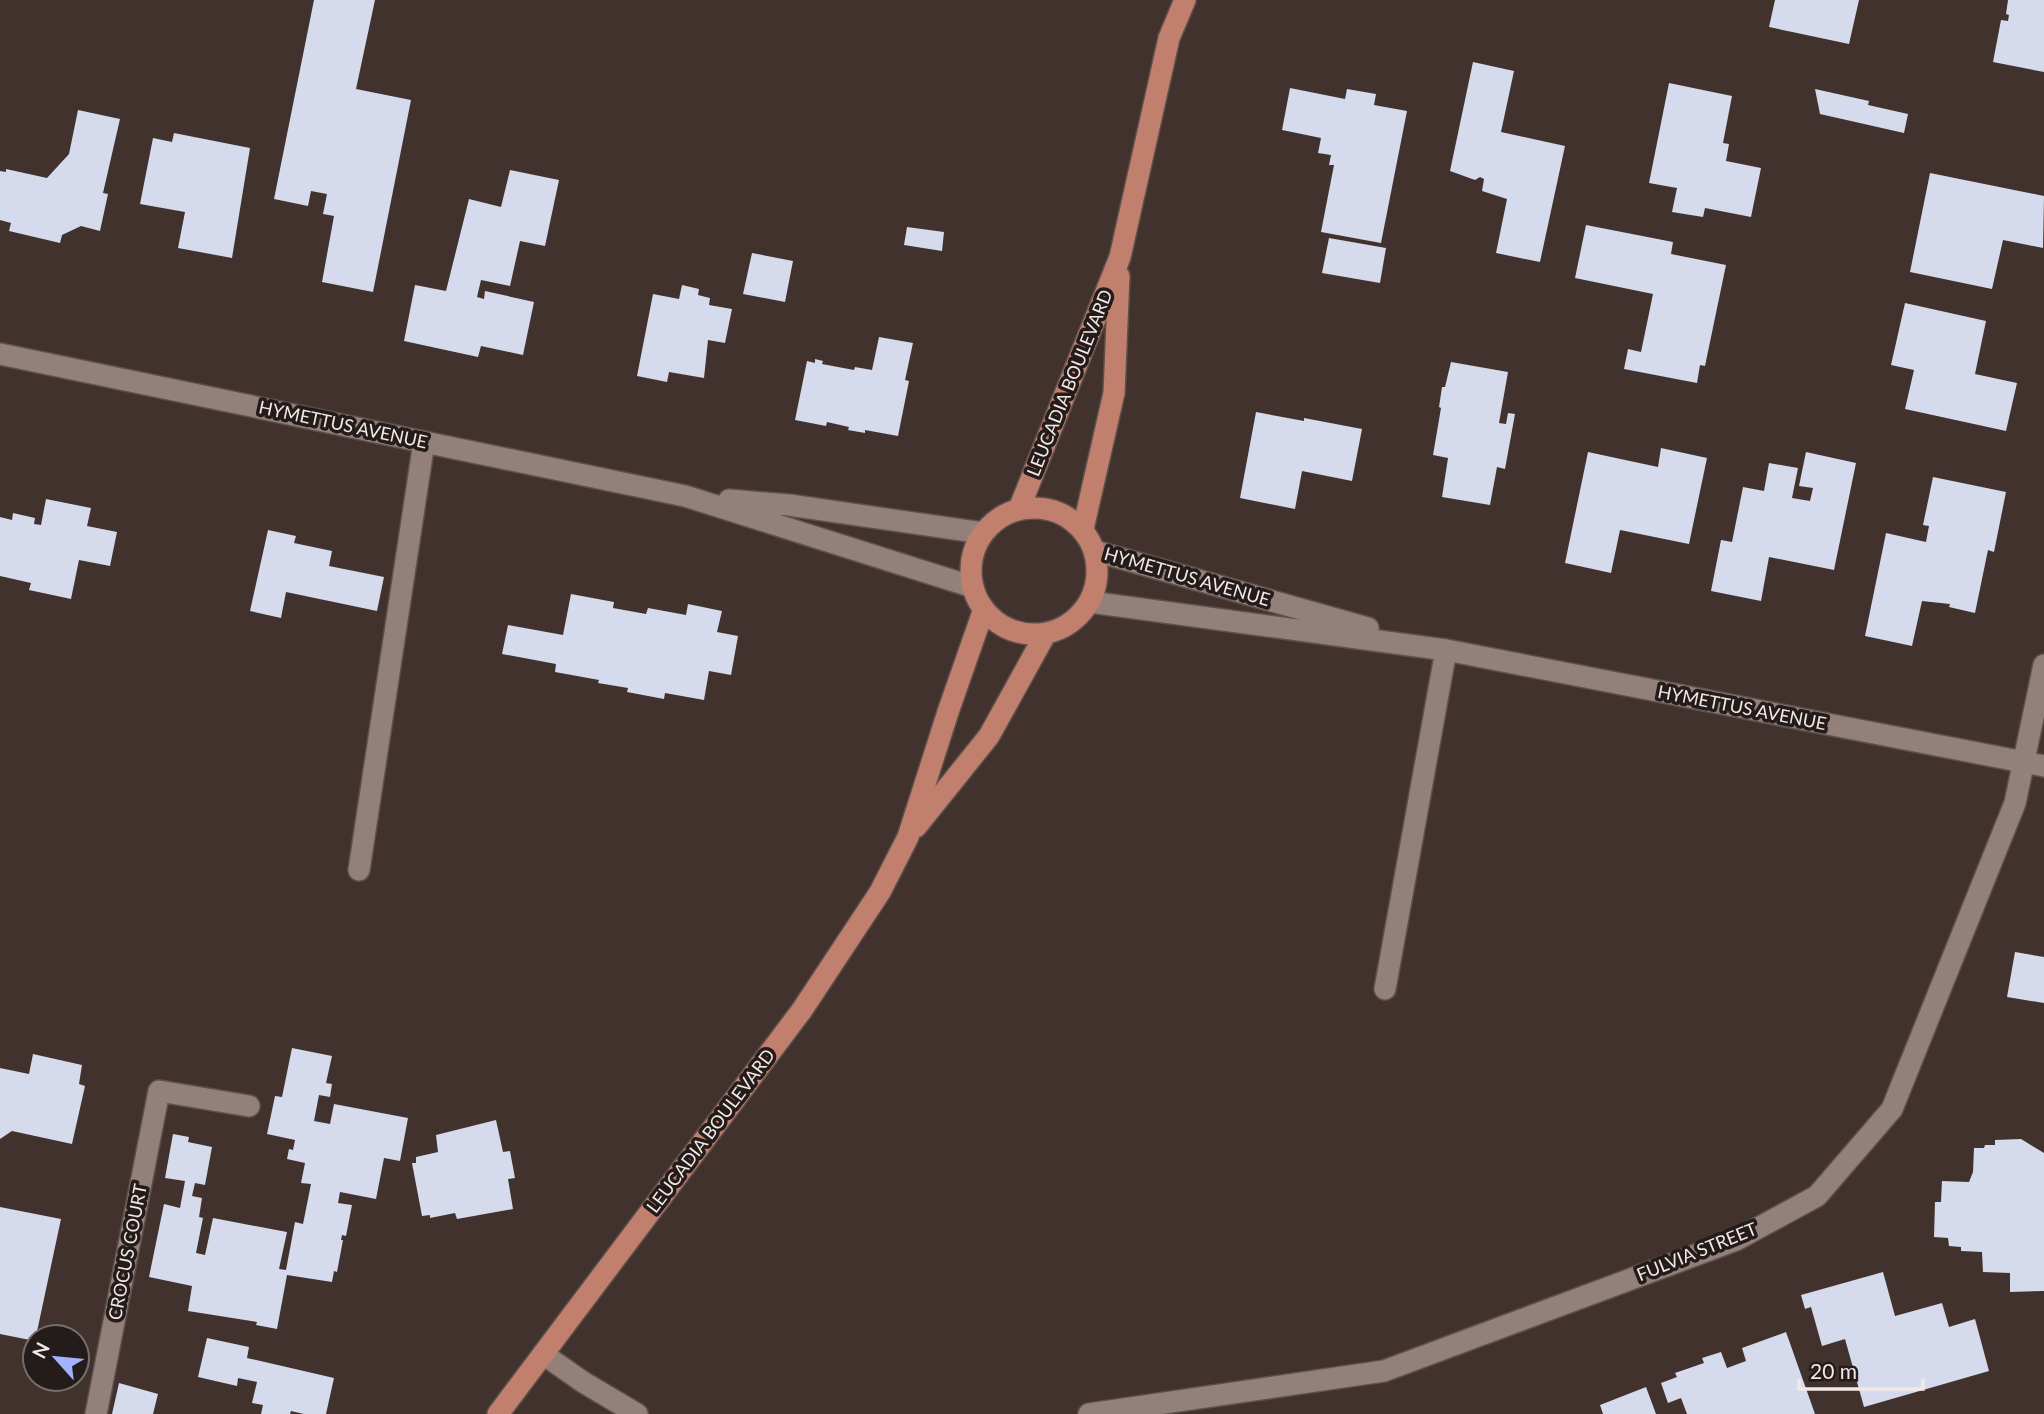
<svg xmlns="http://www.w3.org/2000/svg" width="2044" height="1414" viewBox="0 0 2044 1414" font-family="Lato,sans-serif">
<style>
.building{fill:#d5daec}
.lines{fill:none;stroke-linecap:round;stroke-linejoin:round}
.minor-casing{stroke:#5e504c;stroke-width:24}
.major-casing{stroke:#5e504c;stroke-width:24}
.minor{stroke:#93807b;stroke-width:21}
.major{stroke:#c17f6d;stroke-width:21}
.labels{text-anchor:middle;stroke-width:7;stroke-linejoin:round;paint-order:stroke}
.street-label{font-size:18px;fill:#f3e8e5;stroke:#231c1a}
</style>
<rect width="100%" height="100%" fill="#42322e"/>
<!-- building -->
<path class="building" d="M314 0H375L356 89 411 100 373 292 322 282 334 216 323 214 327 194 311 191 308 206 274 199Z
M1775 0H1859L1849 44 1769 27Z
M2008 0H2044V72L1993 62 2001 20 2008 21 2009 15 2006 14Z
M1473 62 1514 71 1501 132 1565 146 1540 262 1496 253 1507 199 1482 191 1484 179 1480 177 1475 180 1450 171Z
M1669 83 1732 96 1723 143 1729 144 1726 161 1761 168 1751 217 1705 208 1703 217 1672 212 1677 188 1649 183Z
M1290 88 1345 99 1347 89 1376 94 1374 105 1407 111 1381 243 1321 232 1334 165H1329L1331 155 1318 153 1321 138 1282 130Z
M1815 89 1869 101 1868 105 1908 114 1904 133 1820 114Z
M78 110 120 119 103 193 108 194 100 231 81 226 62 235 60 243 9 231 11 223 0 220V171L6 172V169L47 178 69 154Z
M174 133 250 148 232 258 178 248 185 212 140 204 153 138 172 142Z
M510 170 559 180 545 246 520 241 510 286 481 280 477 297 484 299 485 291 534 302 523 355 481 346 478 357 404 341 415 285 446 291 469 199 501 207Z
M1930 173 2044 196 2043 248 2003 240 1992 289 1910 272Z
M1586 225 1673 242 1671 254 1726 265 1705 366 1700 365 1697 383 1624 369 1628 349 1641 352 1653 294 1575 278Z
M907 227 944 232 942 251 904 245Z
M1329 238 1386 248 1380 283 1322 273Z
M752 253 793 261 785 302 743 294Z
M682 285 699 289 698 295 710 298 709 305 732 309 725 343 708 340 704 378 669 372 667 382 637 376 653 294 679 299Z
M1905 303 1986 321 1975 374 2017 383 2006 431 1905 409 1914 370 1891 365Z
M879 337 913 343 905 380 909 381 898 436 865 430V433L848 430 849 427 827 422 826 426 795 420 807 361 815 363V359L823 361 822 364 854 370 855 367 872 370Z
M1451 362 1508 372 1499 423 1506 424 1508 413 1515 414 1505 469 1497 467 1490 505 1442 497 1448 458 1433 455 1441 408 1439 407 1442 387H1445Z
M1256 412 1304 421V418L1362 429 1352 481 1302 471 1295 509 1240 498Z
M1661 448 1707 458 1689 544 1620 530 1611 573 1565 563 1588 452 1658 467Z
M1806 452 1856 463 1834 570 1769 557 1761 601 1711 591 1721 540 1732 542 1743 487 1764 491 1769 463 1798 468 1792 498 1810 501 1813 488 1799 486Z
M1933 477 2006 492 1994 552 1988 550 1975 613 1949 607 1950 604 1922 601 1912 646 1865 636 1886 533 1926 542 1929 526 1923 525Z
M46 499 91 508 87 526 117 532 110 566 79 560 71 599 29 590 31 583 0 576V517L12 520 13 513 35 518 34 524 41 525Z
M268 530 296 536 294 543 332 551 329 566 384 577 377 611 286 592 281 618 250 611Z
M571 594 614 602 613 608 646 614 648 608 686 615 688 604 722 611 717 632 738 636 731 675 709 671 704 700 665 693 664 699 627 692 628 688 598 683 599 680 555 672 556 664 502 654 508 625 563 635Z
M2015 952 2044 957V1003L2007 997Z
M292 1048 332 1056 326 1083 332 1084 330 1097 319 1095 314 1121 330 1124 334 1104 408 1118 400 1161 384 1158 376 1199 340 1192 338 1203 352 1205 346 1236 342 1235 341 1240H343L337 1272 334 1271 332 1282 287 1275 277 1329 256 1325 257 1322 188 1311 192 1286 149 1277 164 1204 180 1208 185 1181 165 1178 173 1134 189 1137 188 1142 212 1147 205 1185 195 1183 192 1196 202 1198 199 1217 203 1218 196 1253 205 1255 213 1218 287 1232 279 1269 286 1270 295 1222 303 1224 311 1184 301 1183 305 1163 287 1159 289 1149 293 1150 295 1140 267 1134 275 1096 282 1097Z
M33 1054 82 1065 79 1084 85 1086 72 1144 12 1131 0 1139V1068L29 1074Z
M496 1120 503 1152 510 1151 515 1178 508 1179 513 1209 457 1219 455 1213 430 1218V1215L422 1216 412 1163H416V1157L438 1152 436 1135Z
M2021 1139 2044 1153V1291L2010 1292V1273L1983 1272 1982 1252 1961 1251V1247L1949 1246 1948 1238 1934 1237 1935 1202H1941L1942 1181 1969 1182 1973 1172 1974 1148H1984L1985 1145H1995V1140Z
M0 1207 61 1219 35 1341 0 1334Z
M1883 1272 1895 1316 1942 1303 1949 1327 1975 1319 1989 1371 1864 1407 1845 1339 1822 1346 1811 1307 1805 1309 1801 1295Z
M1786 1332 1815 1414H1687L1681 1398 1668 1403 1661 1383 1677 1377 1675 1373 1704 1363 1702 1358 1721 1352 1727 1368 1746 1361 1742 1348Z
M207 1338 249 1347 247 1358 334 1378 326 1414H304L291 1411 290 1414H261L263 1405 252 1403 257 1382 238 1378 237 1386 198 1377Z
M119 1383 158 1394 153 1414H112Z
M1646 1387 1656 1414H1603L1600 1405Z"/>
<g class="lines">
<!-- minor casing -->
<g class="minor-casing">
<path id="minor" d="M0 354 685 496 973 587
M729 500 789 505 983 533
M1095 551 1368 628
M1090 602 1446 650 2044 766
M359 870 424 442
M1385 989 1446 650
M543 1354 583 1382 637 1414
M96 1414 159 1091 249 1106
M1089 1414 1384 1371 1736 1240 1817 1196 1892 1109 2015 803 2044 665"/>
</g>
<!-- major casing -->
<g class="major-casing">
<path id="major" d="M971 571a63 63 0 1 1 126 0a63 63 0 1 1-126 0Z
M1019 509 1120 257 1169 38 1185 0
M1083 529 1114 393 1119 276
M916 827 989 736 1046 633
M498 1414 802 1010 880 892 908 837 948 712 984 609"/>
</g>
<!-- minor -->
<use href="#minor" class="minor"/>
<!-- major -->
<use href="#major" class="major"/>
</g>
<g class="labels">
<!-- street labels -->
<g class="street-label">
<text transform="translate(1070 383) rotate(-68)" y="6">LEUCADIA BOULEVARD</text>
<text transform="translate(343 425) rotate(12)" y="6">HYMETTUS AVENUE</text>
<text transform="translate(1187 577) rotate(16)" y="6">HYMETTUS AVENUE</text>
<text transform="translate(1742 708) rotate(11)" y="6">HYMETTUS AVENUE</text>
<text transform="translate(711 1131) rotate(-53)" y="6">LEUCADIA BOULEVARD</text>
<text transform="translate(128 1252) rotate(-79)" y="6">CROCUS COURT</text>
<text transform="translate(1697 1252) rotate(-22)" y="6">FULVIA STREET</text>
</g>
</g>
<!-- north arrow -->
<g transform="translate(56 1358) rotate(297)"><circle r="33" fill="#231c1a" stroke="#766e6b" stroke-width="2"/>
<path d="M0-5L12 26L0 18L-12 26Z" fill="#a3b2fd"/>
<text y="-10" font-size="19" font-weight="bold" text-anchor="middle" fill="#f3e8e5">N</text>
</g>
<!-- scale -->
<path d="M1799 1379v10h124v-10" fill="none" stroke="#f3e8e5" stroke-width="3.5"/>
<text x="1810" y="1379" font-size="21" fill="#f3e8e5" stroke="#231c1a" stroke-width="5" paint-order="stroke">20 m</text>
</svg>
